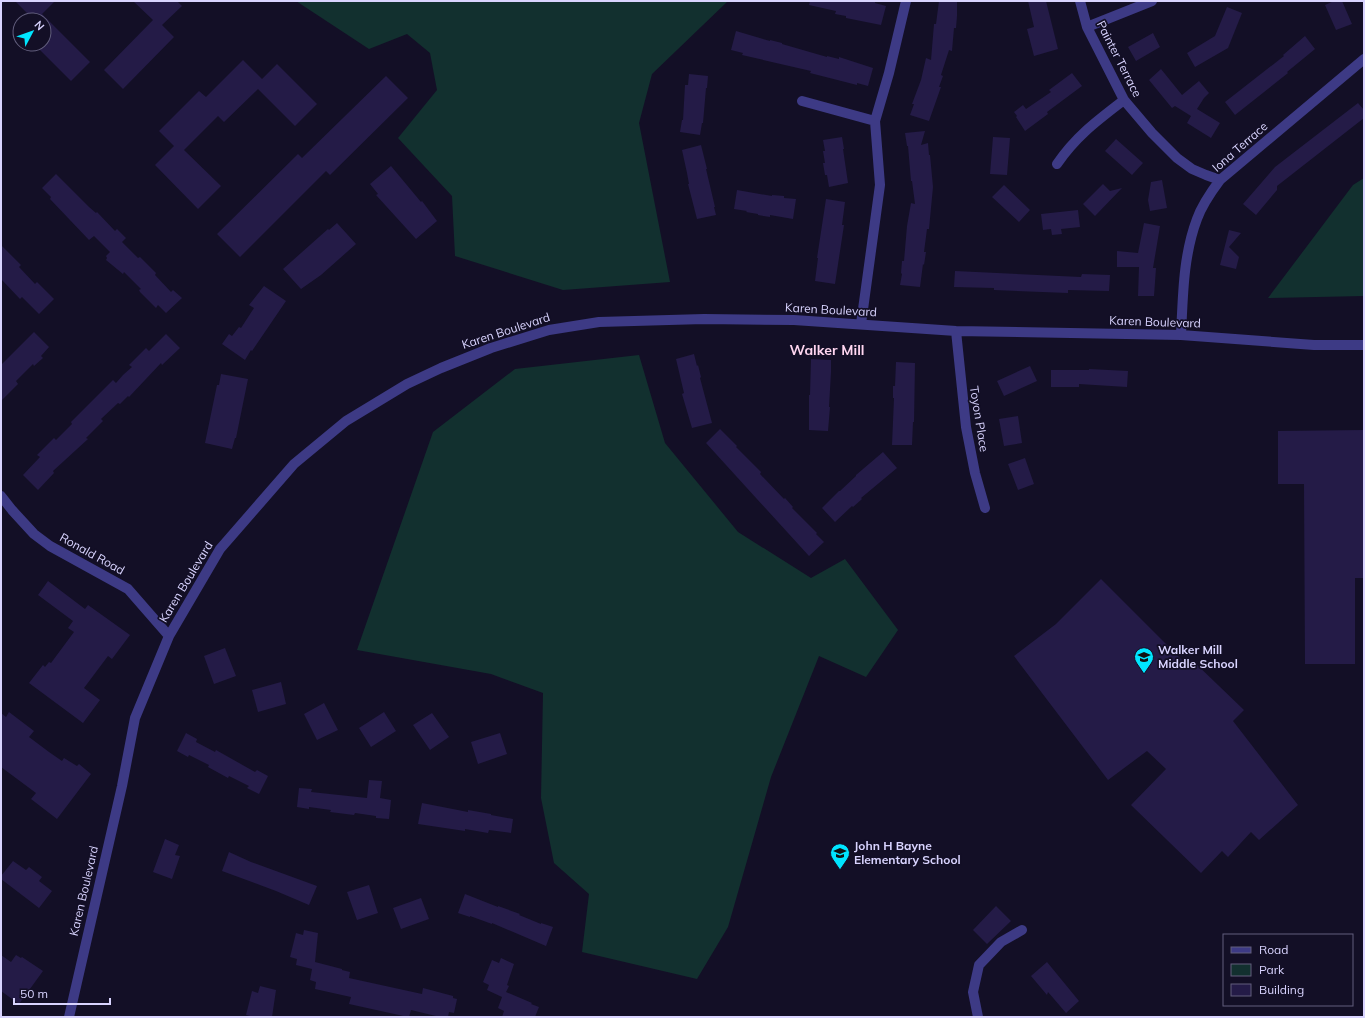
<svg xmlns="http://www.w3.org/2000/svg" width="1365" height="1018" viewBox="0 0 1365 1018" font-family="Mulish,sans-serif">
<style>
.green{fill:#12302f}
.building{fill:#241b47}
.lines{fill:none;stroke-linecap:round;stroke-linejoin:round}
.minor{stroke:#3d3a85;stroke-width:10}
.labels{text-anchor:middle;stroke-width:3.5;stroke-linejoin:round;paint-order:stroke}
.street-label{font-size:12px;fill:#d9d4ff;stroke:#130f26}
.poi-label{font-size:12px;font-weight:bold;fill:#d9d4ff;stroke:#130f26;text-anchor:start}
.quarter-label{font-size:14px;font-weight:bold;fill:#ffd6f0;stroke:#130f26}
</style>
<rect width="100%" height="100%" fill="#130f26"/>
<!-- green -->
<path class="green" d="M296 1H728L652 74 639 123 670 282 563 290 455 256 452 196 398 138 437 90 430 53 407 34 369 49Z
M1364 178V296L1268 298 1353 185Z
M639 355 665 443 738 532 811 578 845 559 898 630 866 677 819 656 771 777 728 927 697 979 582 952 589 894 554 863 541 798 543 693 491 674 357 650 433 432 515 369Z"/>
<!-- building -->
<path class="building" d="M15 1H55L42 14 90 62 71 81 34 44H44V20H34Z
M133 1H177L182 6 162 25 174 37 123 89 104 70 153 20Z
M810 1H875V3L886 6 881 25 846 18V16L835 14 836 11 809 5Z
M939 1H957V16L956 28H954L952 51 949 50 941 75 943 76 939 87H941L929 121 910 115 914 104H912L921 80 926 58 931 60 934 24H936Z
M1028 1H1046L1058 49 1034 56 1027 29 1034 27Z
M1334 1H1342L1352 24 1336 30 1325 5Z
M1227 7 1242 13 1228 48 1195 67 1187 53 1215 36Z
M736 31 770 41V40L782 43V44L827 57V56L839 59V57L873 68 868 86 857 83V85L810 73 811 71 742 55 743 53 731 50Z
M1153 33 1160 47 1136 61 1128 47Z
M1305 36 1315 49 1287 72 1288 73 1235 115 1225 102 1284 56 1283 55Z
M243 60 262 79 277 64 317 104 295 126 258 89 224 122 218 116 184 150 221 186 198 209 155 165 174 146 159 131 199 91 206 97Z
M1161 69 1182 95 1199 81 1209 93 1204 98 1197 109 1220 123 1211 138 1187 123 1191 116 1175 106 1172 108 1149 80Z
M1072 73 1082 86 1047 112 1048 114 1025 131 1016 117 1017 116 1014 112 1023 105 1026 109 1051 92 1049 90Z
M689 74 708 76 707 88H706L703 123H702L700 135 680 132 682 120H683L685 85H688Z
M386 76 408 98 330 175 326 171 240 257 217 234 298 154 302 158Z
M1358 103 1364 110V118L1277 186V190L1256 215 1243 204 1275 167Z
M925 131 921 145 928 143 929 155H930L933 187 929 229H927L924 252H926L924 265 923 264 920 287 900 285 902 274 901 273 902 261H904L907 226 911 203 915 204 912 181H911L908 146H907L905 133Z
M842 137 844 149H843L848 183 829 187 827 175H825L823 163H825L823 151H825L823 140Z
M993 137 1010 138 1007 175 990 174Z
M1116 139 1143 163 1132 175 1105 151Z
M701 145 707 169H706L715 207H714L716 215 697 219 688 184H689L687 173 682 150Z
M391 166 421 202 422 201 437 221 416 239 376 195 378 194 370 184Z
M56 174 89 207 96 213 97 212 115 231 117 229 126 238 122 242 138 258 140 257 156 273 155 275 171 292 173 290 182 298 166 313 158 305 156 308 140 292 139 290 141 289 124 272 123 274 106 260 107 258 106 256 110 252 94 236 89 240 50 199 51 197 42 188Z
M1162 180 1167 208 1150 211 1148 200 1151 182Z
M1103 184 1110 191 1122 188 1095 216 1083 204Z
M1004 185 1030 210 1019 222 992 197Z
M737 190 772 196V195L784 196V198L796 199 793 219 770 215V217L758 215V214L746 212 747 211 734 209Z
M826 199 845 202 842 225H844L835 284 815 281 818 258H817Z
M1078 210 1080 227 1061 229 1062 234 1052 235 1051 229 1043 230 1041 214Z
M337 223 356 244 321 275 301 289 283 269 328 229 329 230Z
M1144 223 1160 226 1153 268H1156L1154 296H1138L1139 267H1117V251L1138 253Z
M1229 230 1241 233 1229 247 1239 257 1236 269 1220 265Z
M1 245 21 265 19 267 35 284 37 282 54 299 39 314 22 297 20 299 1 279Z
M955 271 1081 277 1082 274 1110 275 1109 291 1068 290V293L994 290V288L954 287Z
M264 286 286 301 252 351 251 350 245 360 222 344 229 334 232 336 239 327 241 328 254 308 249 305Z
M34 332 49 347 41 356 43 358 34 366 33 364 16 381 18 384 1 401V365Z
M166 334 180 348 162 365 161 363 129 397 128 396 120 404 118 403 101 419 103 421 86 438 88 439 53 471 54 473 38 490 23 475 40 457 37 455 54 438 56 440 72 424 71 422 113 380 116 383 123 375 132 367 129 365 146 348 149 351Z
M694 354 697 366 698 365 701 377 700 378 712 423 692 428 682 394 684 393 676 359Z
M811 359 831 360V372L829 407H830L828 431 809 430V395H810Z
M896 362 915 363 914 422H913L912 445H892L894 398H893V386H895Z
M1030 366 1037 381 1004 396 997 381Z
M1089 369 1128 371 1127 387 1079 384V387H1051V370H1089Z
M221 374 248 379 236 438H235L232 449 205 443 217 385H219Z
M1018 416 1022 443 1004 446 999 419Z
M720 429 737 446 736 447 761 472 760 474 784 499 785 498 793 507 792 508 817 533 816 534 824 542 809 556 706 443Z
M1364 430V578H1355V664H1305L1304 484H1278V431Z
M883 452 897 468 861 498 862 499 853 507 852 506 835 522 822 508 839 491H840L856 476V475Z
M1025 458 1034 484 1018 490 1008 464Z
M1101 579 1187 665 1192 660 1244 710 1233 721 1298 805 1259 840 1251 832 1228 857 1222 851 1201 873 1131 805 1166 769 1147 751 1108 780 1014 656 1056 624Z
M48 581 85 609 88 605 130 635 112 659 108 656 84 688 100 700 83 723 29 683 43 665 45 667 49 662 51 663 74 632 68 628 73 621 38 595Z
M225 648 236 676 214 684 204 656Z
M281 682 286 704 258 712 252 690Z
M324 703 338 730 317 740 304 714Z
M9 712 34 731 29 737 49 752 62 761 64 758 77 766 79 764 91 774 57 819 31 799 36 793 1 767V713L6 717Z
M384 712 396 731 371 747 359 728Z
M432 713 449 737 430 750 413 725Z
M186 733 197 739 196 742 215 752 216 750 255 772 257 770 268 776 259 794 247 788 249 786 229 776 228 778 208 767 209 765 189 755 188 757 177 751Z
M500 733 507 754 478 764 471 742Z
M369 780 382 781 380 798 391 800 389 819 376 818V816L355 813 354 815 330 812 331 810 309 807V809L297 807 299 788 312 789 311 792 367 798Z
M422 803 468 812V810L491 814V815L513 819 511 833 489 830 488 833 465 829V831L418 824Z
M165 839 179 845 175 855 180 856 172 879 153 872Z
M229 852 251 862 317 886 309 905 276 891 222 871Z
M13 861 26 870 29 867 42 877 39 881 52 891 39 908 1 879V876Z
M369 885 378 913 357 920 347 892Z
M465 894 498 907V906L520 914 519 915 541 924V923L553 927 546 946 492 923V924L470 916V917L458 913Z
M421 898 429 919 401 929 393 908Z
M996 906 1011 921 987 944 973 930Z
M304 930 318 933 315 962 342 969V970L350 972 349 978 422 994 423 988 453 996V998L457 999 454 1013 449 1012 448 1017H440L411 1010 409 1017H408L349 1004 351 997 315 989 316 982 310 980 312 969 296 965 297 959 290 957 296 933 303 935Z
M1 955 11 962 16 955 21 958 22 957 43 971 19 1004 1 991Z
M501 958 514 964 507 985 509 986 506 992 532 1003 531 1004 539 1007 535 1017H502L504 1011 498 1008 502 997 487 990 489 985 483 982 492 960 499 963Z
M1047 962 1079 1001 1066 1013 1048 992 1047 995 1031 976Z
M260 986 276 990 272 1017H254L246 1015 252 991 258 993Z"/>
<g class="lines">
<!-- minor -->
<path class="minor" d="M1080 1 1087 27 1124 100 1152 133 1177 158 1192 169 1206 175 1220 180
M1087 27 1152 1
M802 101 875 121 880 185 861 324
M875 121 889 73 906 1
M1057 164C1076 136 1098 120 1124 100
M956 331 966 427 975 473 985 508
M1181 335C1183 296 1183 256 1197 219 1202 205 1211 192 1220 180L1364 59
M1 496 12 510 34 534 50 546 128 589 169 636
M69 1017 122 786 135 718 169 636 220 549 294 464 346 421 407 384 441 368 491 348 549 330 599 322 704 319 794 320 956 331 1181 335 1314 345H1364
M978 1017 973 992 979 965 1001 942 1022 930"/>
</g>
<!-- icons -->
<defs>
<g id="school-pin" transform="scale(1)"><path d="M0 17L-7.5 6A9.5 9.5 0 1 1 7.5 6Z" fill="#00e5ff" stroke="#130f26"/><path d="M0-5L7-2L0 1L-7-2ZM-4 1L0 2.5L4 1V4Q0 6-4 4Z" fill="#111"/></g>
</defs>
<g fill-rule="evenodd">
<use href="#school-pin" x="1144" y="657"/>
<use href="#school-pin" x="840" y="853"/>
</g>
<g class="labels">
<!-- street labels -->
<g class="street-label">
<text transform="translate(1119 59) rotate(63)" y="4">Painter Terrace</text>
<text transform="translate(1240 147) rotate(-41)" y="4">Iona Terrace</text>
<text transform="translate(831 310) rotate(3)" y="4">Karen Boulevard</text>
<text transform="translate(1155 322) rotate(2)" y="4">Karen Boulevard</text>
<text transform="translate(506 331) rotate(-18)" y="4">Karen Boulevard</text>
<text transform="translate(979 419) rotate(81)" y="4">Toyon Place</text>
<text transform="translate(92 554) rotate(29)" y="4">Ronald Road</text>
<text transform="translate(186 582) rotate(-59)" y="4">Karen Boulevard</text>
<text transform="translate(84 891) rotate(-77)" y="4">Karen Boulevard</text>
</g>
<!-- poi labels -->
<g class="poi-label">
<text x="1158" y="654">Walker Mill<tspan x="1158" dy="14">Middle School</tspan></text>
<text x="854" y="850">John H Bayne<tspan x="854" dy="14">Elementary School</tspan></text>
</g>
<!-- quarter labels -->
<g class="quarter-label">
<text x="827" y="355">Walker Mill</text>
</g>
</g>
<!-- border -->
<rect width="1365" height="1018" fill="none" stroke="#d9d4ff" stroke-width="4"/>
<!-- legend -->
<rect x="1223" y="934" width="130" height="72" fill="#130f26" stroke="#625e7d"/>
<rect x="1231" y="947" width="20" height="6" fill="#3d3a85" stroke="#625e7d"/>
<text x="1259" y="954" font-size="12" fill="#d9d4ff">Road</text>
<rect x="1231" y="964" width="20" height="12" fill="#12302f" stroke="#625e7d"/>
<text x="1259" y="974" font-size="12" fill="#d9d4ff">Park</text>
<rect x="1231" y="984" width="20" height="12" fill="#241b47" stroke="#625e7d"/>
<text x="1259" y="994" font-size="12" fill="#d9d4ff">Building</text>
<!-- north arrow -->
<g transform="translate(32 32) rotate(49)"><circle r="19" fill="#130f26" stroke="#625e7d"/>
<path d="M0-3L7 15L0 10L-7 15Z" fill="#00e5ff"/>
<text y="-6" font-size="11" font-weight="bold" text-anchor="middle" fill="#d9d4ff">N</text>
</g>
<!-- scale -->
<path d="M14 998v6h96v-6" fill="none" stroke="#d9d4ff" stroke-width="2"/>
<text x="20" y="998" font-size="12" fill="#d9d4ff" stroke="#130f26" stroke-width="3" paint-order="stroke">50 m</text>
</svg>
